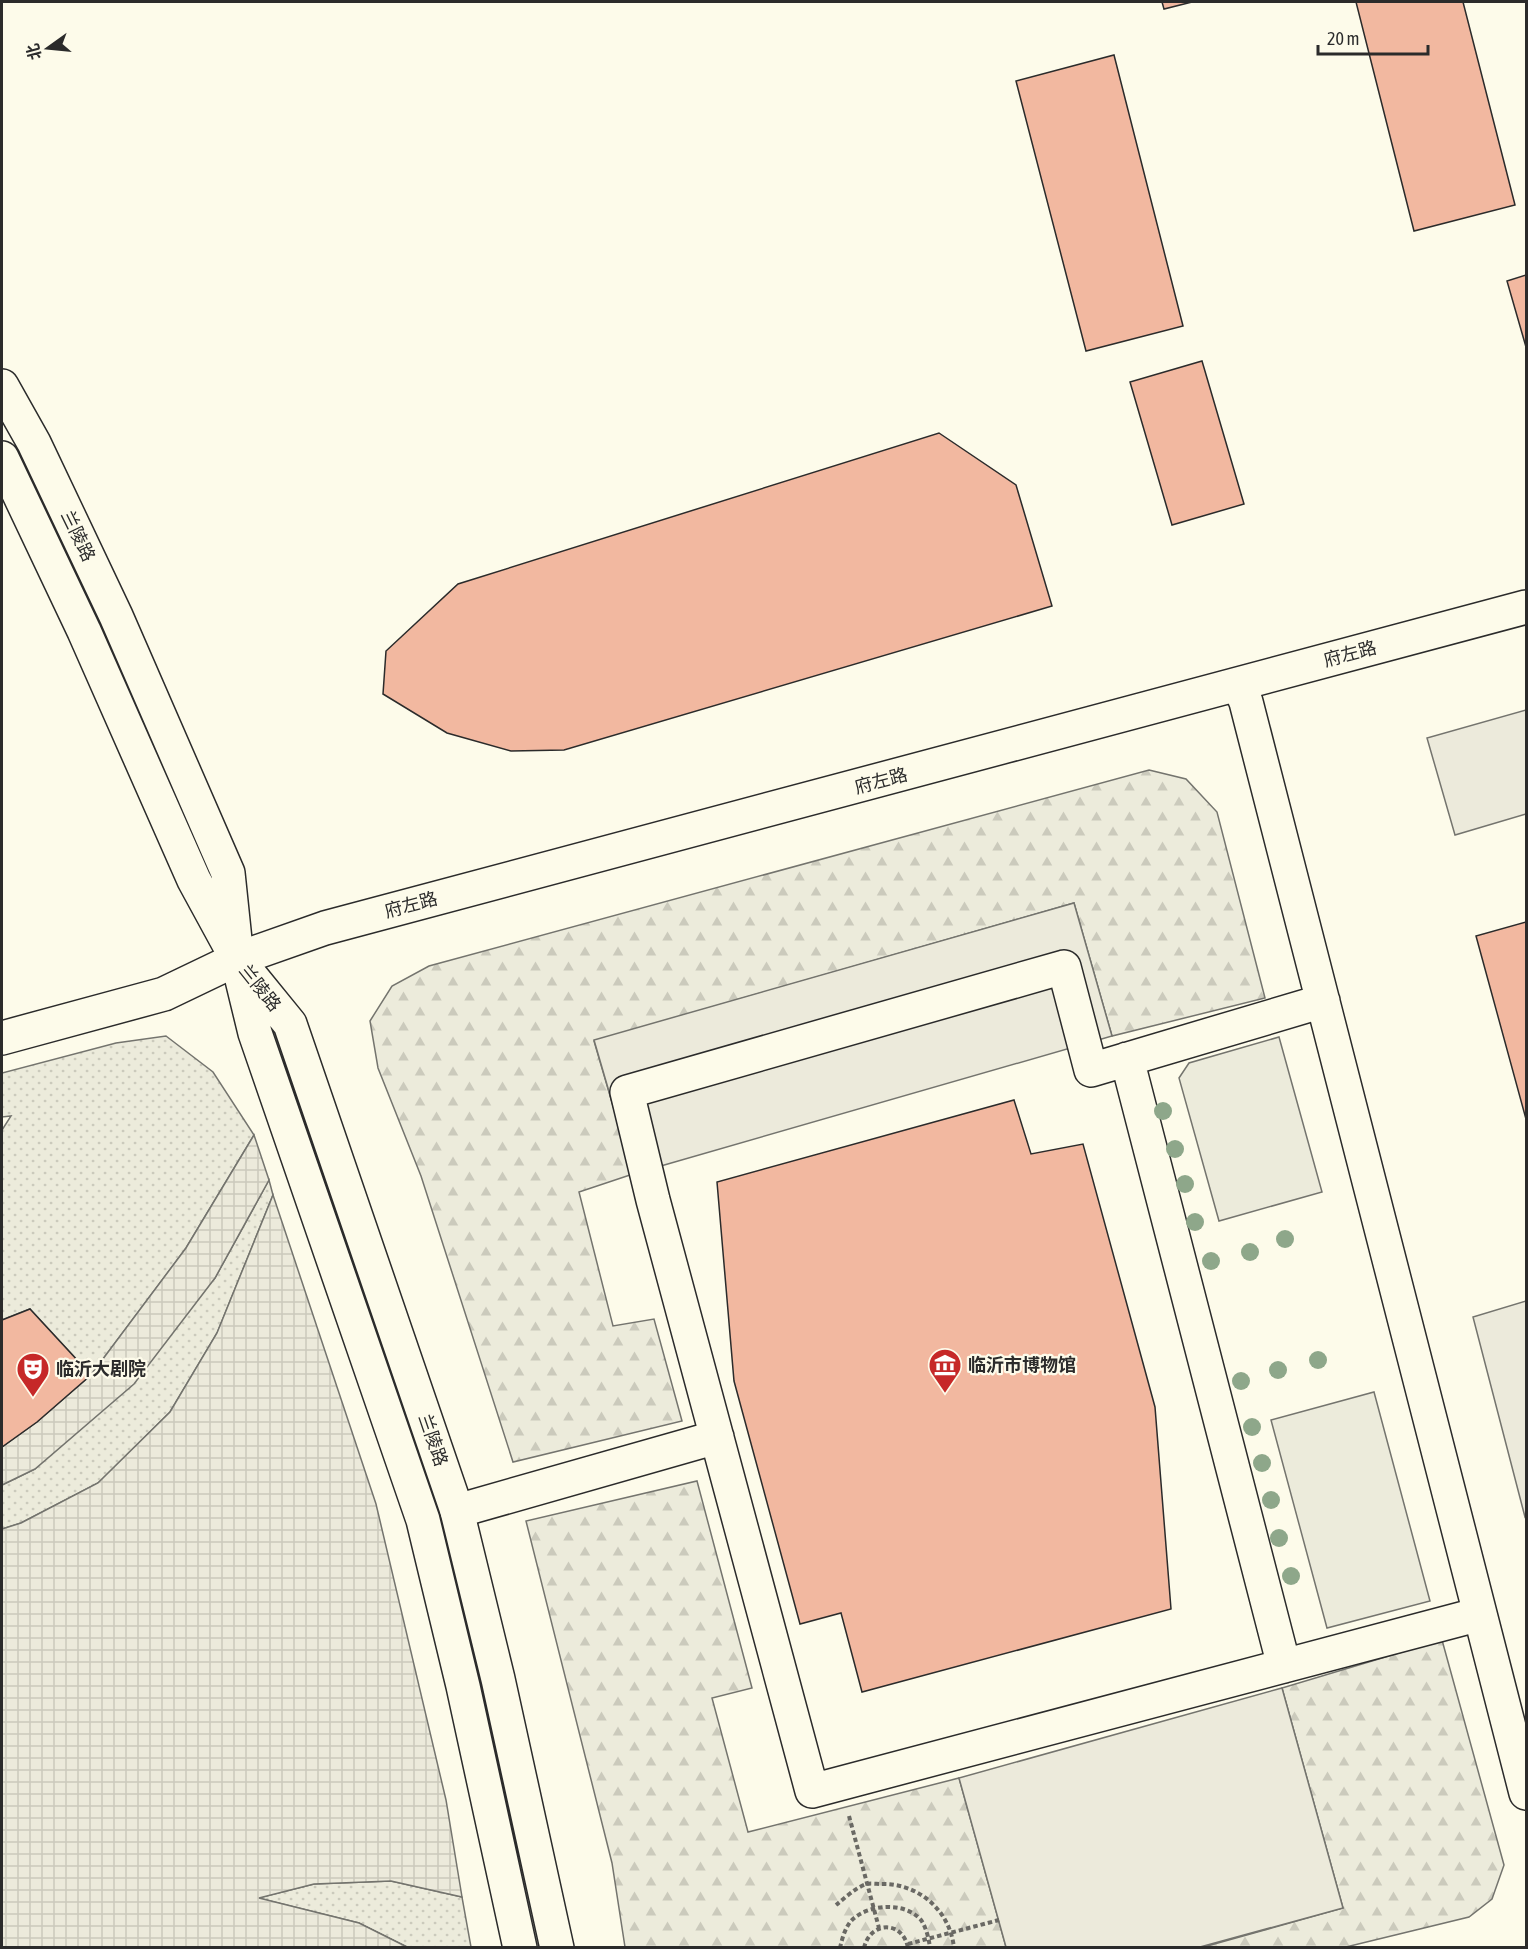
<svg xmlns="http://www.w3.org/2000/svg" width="1528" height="1949" viewBox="0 0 1528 1949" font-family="'Asap Condensed','Noto Sans SC',sans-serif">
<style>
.green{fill:#ecebdb;stroke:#74746e;stroke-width:1.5}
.forest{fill:url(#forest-firs);stroke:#74746e;stroke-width:1.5}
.park{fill:url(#park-dots);stroke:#74746e;stroke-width:1.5}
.parking{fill:#eceadb;stroke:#74746e;stroke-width:1.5}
.plaza{fill:url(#plaza-grid);stroke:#74746e;stroke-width:1.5}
.building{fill:#f2b8a0;stroke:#2b2b2b;stroke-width:1.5}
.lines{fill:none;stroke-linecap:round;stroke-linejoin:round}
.minor-casing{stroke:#2b2b2b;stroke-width:36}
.major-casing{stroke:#2b2b2b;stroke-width:36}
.path{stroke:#6a6964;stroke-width:4;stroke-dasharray:4.5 3;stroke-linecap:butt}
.minor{stroke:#fdfbea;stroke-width:33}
.major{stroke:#fdfbea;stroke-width:33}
.tree{fill:#8ea78a}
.labels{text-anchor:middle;stroke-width:4.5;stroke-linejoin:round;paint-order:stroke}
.street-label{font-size:18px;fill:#2b2b2b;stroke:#fdfbea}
.poi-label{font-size:18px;font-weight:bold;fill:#2b2b2b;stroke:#fdfbea;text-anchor:start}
</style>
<defs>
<pattern id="forest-firs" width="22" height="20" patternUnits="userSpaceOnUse" patternTransform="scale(1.5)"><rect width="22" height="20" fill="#ecebdb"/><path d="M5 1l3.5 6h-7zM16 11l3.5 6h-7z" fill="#cbcabc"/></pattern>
<pattern id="park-dots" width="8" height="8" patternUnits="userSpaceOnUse" patternTransform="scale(1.5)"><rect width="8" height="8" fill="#ecebdb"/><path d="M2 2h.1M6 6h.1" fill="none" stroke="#cbcabc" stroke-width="1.8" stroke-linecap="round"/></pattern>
<pattern id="plaza-grid" width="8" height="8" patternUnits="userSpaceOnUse" patternTransform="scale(1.5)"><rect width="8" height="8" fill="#eceadb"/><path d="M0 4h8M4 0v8" fill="none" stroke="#cbc9bc"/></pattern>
</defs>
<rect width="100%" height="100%" fill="#fdfbea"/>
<!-- green -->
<path class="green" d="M1279 1037 1322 1192 1219 1221 1179 1078 1189 1063Z
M1374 1392 1430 1601 1327 1628 1271 1420Z"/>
<!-- forest -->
<path class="forest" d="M1149 770 1186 779 1217 812 1265 998 1112 1036 1074 903 594 1041 633 1174 579 1192 613 1326 654 1319 682 1421 513 1462 421 1176 378 1068 370 1021 392 986 429 966Z
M697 1481 752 1688 712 1698 748 1832 959 1778 1006 1947H625L612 1863 526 1521Z
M1442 1640 1504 1865 1492 1899 1469 1917 1346 1947 1200 1948 1343 1908 1282 1688Z"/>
<!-- park -->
<path class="park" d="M166 1036 213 1072 254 1135 186 1248 91 1375 30 1309 2 1320V1130L11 1116 2 1117V1073L116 1043Z
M269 1180 273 1195 217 1333 170 1412 98 1483 21 1523 2 1529V1485L35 1469 215 1278Z
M391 1881 462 1897 471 1947H407L359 1923 258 1898 314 1884Z"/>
<!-- parking -->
<path class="parking" d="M1526 710V814L1455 835 1427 738Z
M1074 903 1112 1036 633 1174 594 1040Z
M1526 1301V1516L1525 1517 1473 1317Z
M1282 1688 1343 1908 1200 1947H1006L959 1778Z"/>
<!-- plaza -->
<path class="plaza" d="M254 1135 269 1180 215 1278 134 1384 35 1469 2 1485V1447L37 1422 91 1375 186 1248Z
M273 1195 376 1504 446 1800 462 1897 391 1881 314 1884 259 1898 359 1923 407 1947H2V1529L21 1523 98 1483 170 1412 217 1333Z"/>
<!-- building -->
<path class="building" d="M1162 2H1192L1164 9Z
M1356 2H1463L1515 205 1414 231Z
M1114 55 1183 326 1086 351 1016 81Z
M1526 275V347L1507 281Z
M1202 361 1244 504 1172 525 1130 382Z
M939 433 1016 485 1052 606 564 750 511 751 447 733 383 694 386 651 458 584Z
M1526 922V1119L1476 936Z
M1014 1100 1031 1154 1083 1144 1155 1407 1171 1609 862 1692 841 1613 800 1624 734 1381 717 1182Z
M30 1309 91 1375 37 1422 2 1447V1320Z"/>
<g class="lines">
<!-- minor casing -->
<g class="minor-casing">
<path id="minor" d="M1239 685 1246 702 1526 1793
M1323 1001 1091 1070 1064 967 627 1092 653 1200 812 1791 1480 1614
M2 1038 164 994 237 959 325 928 1526 607
M1127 1059 1284 1666
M457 1511 717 1437"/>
</g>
<!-- major casing -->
<g class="major-casing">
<path id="major" d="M2 386 34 443 116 616 228 873 237 959 255 1033 423 1520 463 1686 520 1948
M2 458 84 631 194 880 237 959 290 1024 457 1511 498 1679 557 1948"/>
</g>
<!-- path -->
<path class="path" d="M849 1816 879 1928
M836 1905C845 1898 856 1887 867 1884 870 1883 877 1884 881 1884 918 1883 950 1910 954 1948
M908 1944 999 1920
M840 1948C842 1939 845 1928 851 1921 867 1904 905 1901 921 1920 926 1927 929 1939 930 1948
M864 1948C870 1921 903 1920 908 1948"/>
<!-- minor -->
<use href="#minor" class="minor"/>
<!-- major -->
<use href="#major" class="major"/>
</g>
<!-- trees -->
<g class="tree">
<circle cx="1163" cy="1111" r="9"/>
<circle cx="1175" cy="1149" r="9"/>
<circle cx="1185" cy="1184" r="9"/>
<circle cx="1195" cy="1222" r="9"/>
<circle cx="1285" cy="1239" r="9"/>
<circle cx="1250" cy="1252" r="9"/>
<circle cx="1211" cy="1261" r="9"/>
<circle cx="1318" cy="1360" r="9"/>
<circle cx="1278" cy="1370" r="9"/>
<circle cx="1241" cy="1381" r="9"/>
<circle cx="1252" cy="1427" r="9"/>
<circle cx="1262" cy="1463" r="9"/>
<circle cx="1271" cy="1500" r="9"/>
<circle cx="1279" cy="1538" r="9"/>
<circle cx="1291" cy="1576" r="9"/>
</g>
<!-- icons -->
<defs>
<g id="museum-pin" transform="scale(1.725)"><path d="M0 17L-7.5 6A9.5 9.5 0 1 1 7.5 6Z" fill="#c62828" stroke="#fdfbea"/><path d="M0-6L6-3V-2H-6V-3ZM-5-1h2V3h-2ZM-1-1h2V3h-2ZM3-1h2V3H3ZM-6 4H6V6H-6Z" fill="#fff"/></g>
<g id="theatre-pin" transform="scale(1.725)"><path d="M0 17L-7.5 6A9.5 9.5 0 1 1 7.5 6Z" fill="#c62828" stroke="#fdfbea"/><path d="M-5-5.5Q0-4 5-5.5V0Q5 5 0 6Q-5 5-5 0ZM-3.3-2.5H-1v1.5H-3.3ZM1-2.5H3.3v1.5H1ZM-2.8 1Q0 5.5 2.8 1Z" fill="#fff"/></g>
</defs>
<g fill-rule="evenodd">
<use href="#museum-pin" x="945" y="1365"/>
<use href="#theatre-pin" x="33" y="1369"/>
</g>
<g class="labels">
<!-- street labels -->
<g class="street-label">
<text transform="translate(78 536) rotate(64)" y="6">兰陵路</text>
<text transform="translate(1350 654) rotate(-15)" y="6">府左路</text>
<text transform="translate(881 781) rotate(-15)" y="6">府左路</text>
<text transform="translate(411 905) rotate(-15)" y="6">府左路</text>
<text transform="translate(260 988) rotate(51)" y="6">兰陵路</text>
<text transform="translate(433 1440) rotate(71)" y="6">兰陵路</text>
</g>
<!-- poi labels -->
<g class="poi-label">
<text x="968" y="1371">临沂市博物馆</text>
<text x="56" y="1375">临沂大剧院</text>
</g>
</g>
<!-- border -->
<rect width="1528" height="1949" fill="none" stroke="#2b2b2b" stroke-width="6"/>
<!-- north arrow -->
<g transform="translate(48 48) rotate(255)" stroke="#fdfbea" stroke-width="4.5" paint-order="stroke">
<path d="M0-4.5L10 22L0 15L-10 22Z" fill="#2b2b2b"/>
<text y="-9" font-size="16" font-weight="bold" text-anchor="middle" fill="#2b2b2b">北</text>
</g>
<!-- scale -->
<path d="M1318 45v9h110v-9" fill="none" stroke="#2b2b2b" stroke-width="3"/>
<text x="1327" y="45" font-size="18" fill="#2b2b2b" stroke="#fdfbea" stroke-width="4.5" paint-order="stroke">20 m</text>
</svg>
